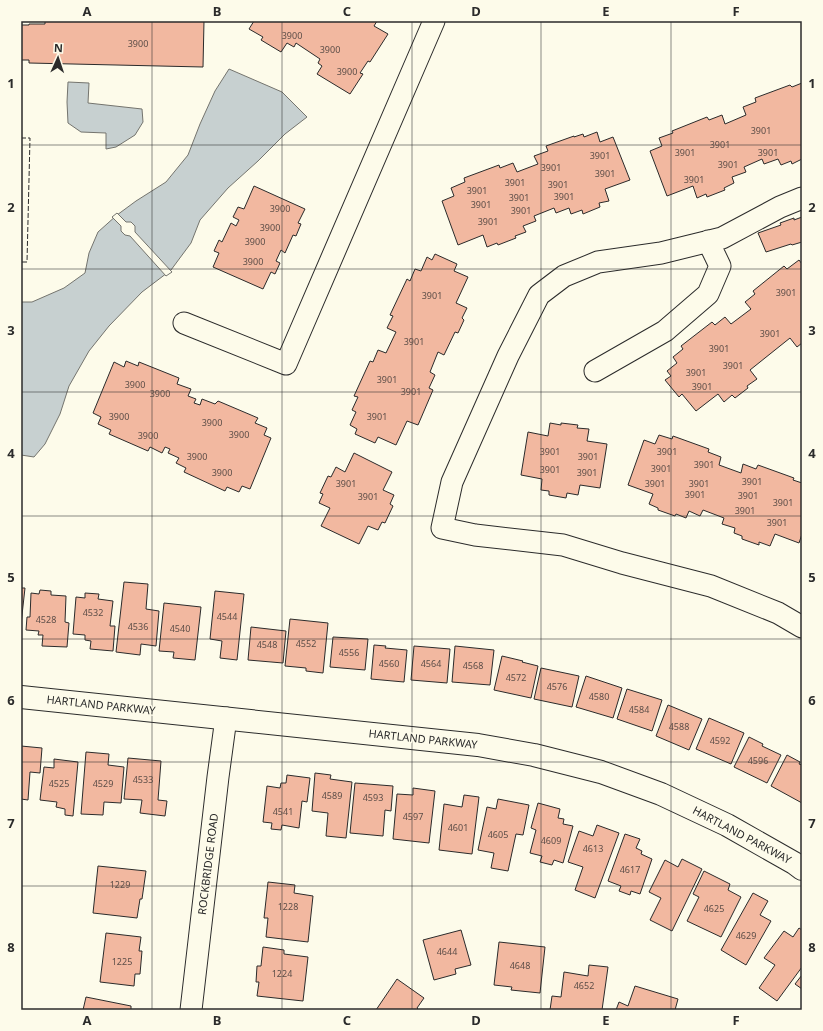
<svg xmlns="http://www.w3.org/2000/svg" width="823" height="1031" viewBox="0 0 823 1031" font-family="'Noto Sans',sans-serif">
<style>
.water{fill:#c7d0d0;stroke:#74746e}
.pier{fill:#fdfbea;stroke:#74746e}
.building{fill:#f2b8a0;stroke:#2b2b2b}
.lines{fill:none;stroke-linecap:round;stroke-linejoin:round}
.street-casing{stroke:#2b2b2b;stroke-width:23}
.secondary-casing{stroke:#2b2b2b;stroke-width:24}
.street{stroke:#fdfbea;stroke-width:21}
.secondary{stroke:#fdfbea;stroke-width:22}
.fence{stroke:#2b2b2b;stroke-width:1;stroke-dasharray:5 2;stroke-linecap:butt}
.grid{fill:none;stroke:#2b2b2b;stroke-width:1;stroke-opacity:0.55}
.labels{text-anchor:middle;stroke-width:3;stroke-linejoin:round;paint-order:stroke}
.number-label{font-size:9px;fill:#5d4e48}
.street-label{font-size:11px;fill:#2b2b2b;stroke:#fdfbea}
.neatline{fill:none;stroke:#2b2b2b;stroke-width:1.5}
.grid-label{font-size:13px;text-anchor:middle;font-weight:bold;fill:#2b2b2b}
</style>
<rect width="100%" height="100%" fill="#fdfbea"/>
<!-- water -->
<path class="water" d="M229 69 282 92 307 117 285 134 258 161 228 188 200 220 191 243 171 270 142 292 109 326 89 351 69 386 60 414 45 444 34 457 21 455V302H32L64 288 85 273 89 253 98 232 117 215 136 201 166 182 188 155 200 124 215 91Z
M68 82 89 83 88 103 142 109 143 122 135 135 116 147 106 149V133L81 132 68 123 67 102Z"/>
<!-- pier -->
<path class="pier" d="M117 213 126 222H131L135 226V232L172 272 166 276 130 236 125 235 121 231V226L112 217Z"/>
<!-- building -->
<path class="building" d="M45 21H204L203 67 29 63V60H21V25H29V24H45Z
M254 21H377L374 26 388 34 370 62 368 61 360 73 363 74 350 94 317 74 322 66 318 63 320 59 296 43 294 47 287 43 281 52 261 40 263 37 249 29Z
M802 83V159L792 164 791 161 781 165 778 159 764 164 762 159 744 167 746 172 732 177 734 183 724 188 725 190 707 197 706 194 697 198 693 186 667 196 650 151 662 146 659 138 673 133 672 131 707 117 709 120 722 115 725 124 746 115 743 107 756 102 755 98 790 85 792 87Z
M597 132 600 142 613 137 630 180 605 189 609 201 599 203 600 207 583 214 582 210 571 214 569 208 556 213 554 208 534 216 536 221 523 226 526 232 515 236 516 238 498 245 497 243 487 247 483 235 458 245 442 201 454 196 451 188 465 182 464 178 499 165 500 168 513 163 517 172 538 164 534 156 548 151 546 146 574 136V137L583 134 584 137Z
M254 186 305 209 298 223 301 224 296 236 293 235 285 253 281 250 276 261 280 263 275 274 271 272 263 289 213 267 219 253 214 251 219 240 222 242 231 223 236 226 239 220 233 217 238 207 244 209Z
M802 217V242L792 245 791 244 766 252 758 233 781 225 780 223 794 218V220Z
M435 254 457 264 454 271 468 277 456 303 467 308 462 318 464 320 458 333 455 332 444 355 438 352 430 372 435 375 429 388 433 390 418 425 407 421 396 445 378 437 375 443 355 434 357 429 350 425 356 412 352 410 358 397 354 396 370 361 373 362 378 350 386 353 396 332 387 328 393 316 390 315 407 279 410 281 415 269 421 271 427 257 432 260Z
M799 260 802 264V343L797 347 790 338 750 370 757 379 747 386 748 388 735 398 732 395 724 402 718 394 696 411 682 394 679 397 665 380 671 376 667 371 677 363 673 357 683 349 681 346 712 322 715 325 725 317 731 324 751 309 745 302 755 294 753 291 784 266 787 269Z
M126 361 138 366 139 362 179 378 177 384 191 389 188 396 196 399 194 403 200 405 202 399 215 404 218 401 258 418 255 423 267 428 264 435 271 438 250 489 242 486 239 492 227 487 225 491 184 472 186 468 176 463 179 458 168 453 170 449 165 447 162 453 150 447 148 451 109 434 111 430 98 424 101 417 93 413 114 362 124 367Z
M550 423 561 425V423L578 425 577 428 589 429 587 441 607 444 600 488 580 485 578 495 567 493 566 498 549 495V491L541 490 542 479 521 475 528 432 548 436Z
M659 435 672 439 673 436 709 449 708 452 721 457 719 465 741 473 743 464 756 469 758 465 794 478 793 480 802 483V534L799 543 775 534 770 546 759 542V545L742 539V536L734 533 735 528 722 524 724 518 703 510 700 516 689 511 686 518 676 514 675 516 658 510V508L649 504 653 494 628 485 644 440 655 444Z
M354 453 392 472 383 490 394 495 390 504 393 506 385 523 382 522 378 530 368 526 359 544 321 526 330 508 319 503 323 494 320 493 328 476 331 477 336 467 345 472Z
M124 582 148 584 146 609 159 611 156 646 141 644 140 655 116 652Z
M21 588H25L21 624Z
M40 590 51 591V595L66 596 65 622 69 623 67 647 42 646 43 635H38L39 631 26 630 27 617H30L31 593 39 594Z
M215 591 244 594 237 660 220 658 222 641 210 639Z
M85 593 99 594 98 599 113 601 110 626H115L113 651 90 649 91 641 85 640V635L73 634 76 597 85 598Z
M164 603 201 607 195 660 173 658 174 652 159 651Z
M290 619 328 623 323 673 306 671V668L285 666Z
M251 627 286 631 283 663 248 660Z
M333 637 368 639 365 670 330 667Z
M374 645 386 646 385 648 407 650 404 682 371 679Z
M414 646 450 649 447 683 411 680Z
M455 646 494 650 490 685 452 682Z
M502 656 523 661 522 662 538 666 531 698 494 690Z
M541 668 579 676 572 707 534 699Z
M586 676 622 688 613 718 576 707Z
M627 689 662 700 652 731 617 719Z
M668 705 702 719 689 750 656 736Z
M709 718 744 733 731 764 696 749Z
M749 737 763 744 762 746 781 755 767 783 734 767Z
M21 746 42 748 40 773 30 772 28 800 21 799Z
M86 752 109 754 108 765 124 767 121 803 104 802 103 815 81 814Z
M787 755 800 762 799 764 802 765V803L771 786Z
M128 758 161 761 158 800 167 801 165 816 140 813 142 800 124 799Z
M54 759 78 762 73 816 65 815V809L56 807 57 802 40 800 44 767 54 768Z
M315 773 331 775 330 779 352 782 346 838 326 836 328 813 312 811Z
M287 775 310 778 307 802 302 801 299 828 282 825 281 830 271 829 272 823 263 822 267 786 280 788 281 783H286Z
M355 783 393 786 391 811 385 810 383 836 350 833Z
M413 788 435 791 429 843 393 839 397 794 413 795Z
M464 795 479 797 472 854 439 850 444 804 462 807Z
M498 799 529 805 523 835 516 834 508 871 491 868 494 853 478 850 487 807 496 809Z
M538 803 560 809 558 818 564 819 563 824 573 826 563 863 554 860 552 865 540 862 542 856 530 853 536 830 531 828Z
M597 825 619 833 595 898 575 890 583 867 568 862 579 831 593 836Z
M625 834 640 839 636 848 642 851 641 854 652 859 640 894 631 891 630 895 619 891 621 886 608 881Z
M682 859 702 869 672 931 650 920 661 898 649 892 665 860 678 867Z
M98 866 146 871 142 899H140L137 918 93 913Z
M704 871 730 884 728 890 741 897 721 937 687 921 699 897 693 894Z
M268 882 295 885 294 893 313 896 308 942 266 937 268 918H264Z
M753 893 768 901 760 915 771 921 746 965 721 950Z
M799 928 802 930V967L777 1001 759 988 775 965 764 958 784 931 793 937Z
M461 930 471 965 455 969 456 974 434 980 423 940Z
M106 933 141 937 139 951H142L140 974H135L134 986 100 982Z
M499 942 545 947 540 993 511 990 512 987 494 985Z
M263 947 284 950V954L308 957 303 1001 257 996 259 982H256L257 966H261Z
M589 965 608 967 602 1010H550L552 996 561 997 564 972 588 976Z
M802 975V989L795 984Z
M397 979 424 998 417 1008 419 1010H376Z
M635 986 678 999 675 1010H616L619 1002 628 1006Z
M86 997 131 1006V1010H83Z"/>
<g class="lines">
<!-- street casing -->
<g class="street-casing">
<path id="street" d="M802 198 780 207 722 238 661 253 598 262 564 276 539 295 508 356 452 482 442 528 475 535 563 545 622 563 711 586 778 613 802 627
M184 323 286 364 434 21
M595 371 665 331 708 294 720 266 708 241
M191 1010 218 777 226 718"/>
</g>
<!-- secondary casing -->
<g class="secondary-casing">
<path id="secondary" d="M21 697 478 745 534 755 601 772 661 794 727 825 794 863 802 869"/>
</g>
<!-- street -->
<use href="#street" class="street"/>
<!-- secondary -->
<use href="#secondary" class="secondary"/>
<!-- fence -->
<path class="fence" d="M21 138H30L27 262H21"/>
</g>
<!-- grid -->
<path class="grid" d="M152 21V1010M282 21V1010M412 21V1010M541 21V1010M671 21V1010M21 145H802M21 269H802M21 392H802M21 516H802M21 639H802M21 762H802M21 886H802"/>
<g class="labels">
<!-- number labels -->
<g class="number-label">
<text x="292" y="39">3900</text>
<text x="138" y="47">3900</text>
<text x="330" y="53">3900</text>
<text x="347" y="75">3900</text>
<text x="761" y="134">3901</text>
<text x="720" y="148">3901</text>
<text x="685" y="156">3901</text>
<text x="768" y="156">3901</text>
<text x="600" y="159">3901</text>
<text x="728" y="168">3901</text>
<text x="551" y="171">3901</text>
<text x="605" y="177">3901</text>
<text x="694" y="183">3901</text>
<text x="515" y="186">3901</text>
<text x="558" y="188">3901</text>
<text x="477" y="194">3901</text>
<text x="564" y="200">3901</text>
<text x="519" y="201">3901</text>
<text x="481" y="208">3901</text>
<text x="280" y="212">3900</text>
<text x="521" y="214">3901</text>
<text x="488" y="225">3901</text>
<text x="270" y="231">3900</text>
<text x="255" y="245">3900</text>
<text x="253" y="265">3900</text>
<text x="786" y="296">3901</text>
<text x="432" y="299">3901</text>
<text x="770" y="337">3901</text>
<text x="414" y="345">3901</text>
<text x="719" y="352">3901</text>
<text x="733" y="369">3901</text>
<text x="696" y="376">3901</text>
<text x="387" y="383">3901</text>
<text x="135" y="388">3900</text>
<text x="702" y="390">3901</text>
<text x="411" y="395">3901</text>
<text x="160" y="397">3900</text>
<text x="119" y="420">3900</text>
<text x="377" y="420">3901</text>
<text x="212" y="426">3900</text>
<text x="239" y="438">3900</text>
<text x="148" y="439">3900</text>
<text x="550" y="455">3901</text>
<text x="667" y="455">3901</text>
<text x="197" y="460">3900</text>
<text x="588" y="460">3901</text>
<text x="704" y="468">3901</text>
<text x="661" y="472">3901</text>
<text x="550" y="473">3901</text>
<text x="222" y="476">3900</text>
<text x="587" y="476">3901</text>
<text x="752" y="485">3901</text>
<text x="346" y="487">3901</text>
<text x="655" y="487">3901</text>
<text x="699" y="487">3901</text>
<text x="695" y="498">3901</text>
<text x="748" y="499">3901</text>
<text x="368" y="500">3901</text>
<text x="783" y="506">3901</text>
<text x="745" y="514">3901</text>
<text x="777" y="526">3901</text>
<text x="93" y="616">4532</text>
<text x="227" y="620">4544</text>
<text x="46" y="623">4528</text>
<text x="138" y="630">4536</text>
<text x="180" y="632">4540</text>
<text x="306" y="647">4552</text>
<text x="267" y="648">4548</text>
<text x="349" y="656">4556</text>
<text x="389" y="667">4560</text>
<text x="431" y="667">4564</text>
<text x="473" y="669">4568</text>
<text x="516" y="681">4572</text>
<text x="557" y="690">4576</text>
<text x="599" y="700">4580</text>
<text x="639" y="713">4584</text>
<text x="679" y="730">4588</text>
<text x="720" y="744">4592</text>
<text x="758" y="764">4596</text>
<text x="143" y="783">4533</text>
<text x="59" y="787">4525</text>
<text x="103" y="787">4529</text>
<text x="332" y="799">4589</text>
<text x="373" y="801">4593</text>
<text x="283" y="815">4541</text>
<text x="413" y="820">4597</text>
<text x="458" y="831">4601</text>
<text x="498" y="838">4605</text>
<text x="551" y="844">4609</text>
<text x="593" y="852">4613</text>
<text x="630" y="873">4617</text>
<text x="120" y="888">1229</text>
<text x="288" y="910">1228</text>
<text x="714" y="912">4625</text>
<text x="746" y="939">4629</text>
<text x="447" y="955">4644</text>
<text x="122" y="965">1225</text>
<text x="520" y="969">4648</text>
<text x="282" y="977">1224</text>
<text x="584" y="989">4652</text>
</g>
<!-- street labels -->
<g class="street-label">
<text transform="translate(101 705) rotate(6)" y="4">HARTLAND PARKWAY</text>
<text transform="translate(423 739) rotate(6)" y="4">HARTLAND PARKWAY</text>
<text transform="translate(742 835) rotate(28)" y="4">HARTLAND PARKWAY</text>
<text transform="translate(208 864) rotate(-83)" y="4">ROCKBRIDGE ROAD</text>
</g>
</g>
<!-- border -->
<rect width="823" height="1031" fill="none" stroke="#fdfbea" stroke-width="44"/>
<!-- north arrow -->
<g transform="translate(58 58) rotate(3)" stroke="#fdfbea" stroke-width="3" paint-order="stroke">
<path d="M0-3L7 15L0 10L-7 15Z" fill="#2b2b2b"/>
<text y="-6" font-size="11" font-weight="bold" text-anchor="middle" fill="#2b2b2b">N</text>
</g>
<rect x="22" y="22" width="779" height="987" class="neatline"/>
<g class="grid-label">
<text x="87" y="16">A</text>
<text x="217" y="16">B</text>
<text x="347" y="16">C</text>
<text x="476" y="16">D</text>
<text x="606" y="16">E</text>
<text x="736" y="16">F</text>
<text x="11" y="88">1</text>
<text x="812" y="88">1</text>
<text x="11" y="212">2</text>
<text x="812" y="212">2</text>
<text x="11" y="335">3</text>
<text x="812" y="335">3</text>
<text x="11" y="458">4</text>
<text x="812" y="458">4</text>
<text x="11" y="582">5</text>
<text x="812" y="582">5</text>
<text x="11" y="705">6</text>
<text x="812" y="705">6</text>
<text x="11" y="828">7</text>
<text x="812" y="828">7</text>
<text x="11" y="952">8</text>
<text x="812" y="952">8</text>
<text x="87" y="1025">A</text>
<text x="217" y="1025">B</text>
<text x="347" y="1025">C</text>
<text x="476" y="1025">D</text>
<text x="606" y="1025">E</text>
<text x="736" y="1025">F</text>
</g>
</svg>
